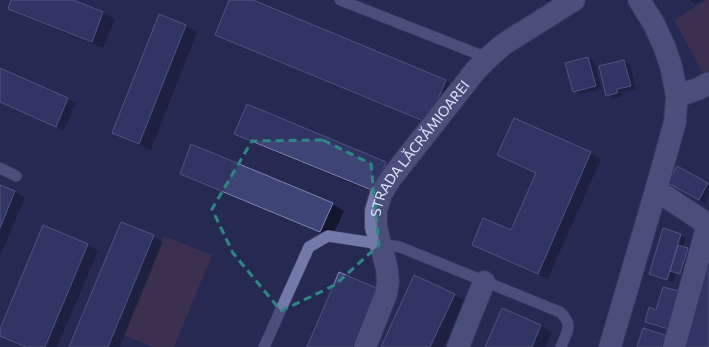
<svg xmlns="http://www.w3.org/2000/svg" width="709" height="347" viewBox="0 0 709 347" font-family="Commissioner,sans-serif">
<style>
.green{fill:#55384d}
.shadow{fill:#0007}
.building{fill:#3e4475;stroke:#8087b7}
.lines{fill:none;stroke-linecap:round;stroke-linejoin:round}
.service-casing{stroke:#434466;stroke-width:12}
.minor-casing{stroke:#434466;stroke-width:24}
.service{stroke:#737aa9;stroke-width:11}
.minor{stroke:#737aa9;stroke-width:22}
.marked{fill:none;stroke:#2f8783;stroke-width:3;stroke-dasharray:8 5;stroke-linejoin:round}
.labels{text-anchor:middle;stroke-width:4;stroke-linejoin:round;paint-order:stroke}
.street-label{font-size:14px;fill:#e3e7fc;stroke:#1d2047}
</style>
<rect width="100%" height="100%" fill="#262a53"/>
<!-- green -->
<path class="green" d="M707 0H709V78L707 80 674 20Z
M164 236 212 255 174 347H153L124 335Z"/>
<!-- shadow -->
<path class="shadow" d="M12 0H70L103 13 115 19 103 48 21 15 9 9Z
M230 0H250L446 81 457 88 440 129 228 41 216 34Z
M545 0H566L556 7Z
M690 0H702L696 4Z
M160 15 186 26 197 32 151 150 125 139 113 133Z
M588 58 594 61 601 89 580 94 574 91Z
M624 61 630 64 636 89 622 92 623 96 613 99 607 95Z
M0 69 68 99 76 103 64 130 0 102Z
M514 119 591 153 601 159 548 279 483 250 473 244 511 231 537 173 508 161 498 155Z
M236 134 385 163 397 170 385 197 247 140Z
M677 168 709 185V195L705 203 669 183Z
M181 174 332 204 344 211 332 237 192 180Z
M0 186 15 192 25 198 0 256Z
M44 227 88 245 98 251 57 347H29L8 338V340L0 335V332Z
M681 235 686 238 683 248 691 251 683 274 676 272 673 282 656 277 650 274Z
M153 236 163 242 120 347H70Z
M454 295 466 301 444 347H382Z
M657 311 680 333 652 325 646 322Z
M541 326 552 332 546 347H486Z"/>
<!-- building -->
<path class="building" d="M11 0H73L103 12 92 42 8 9Z
M229 0H253L446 80 428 123 215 35Z
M159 14 186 25 139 144 112 133Z
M588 57 596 86 573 92 565 63Z
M624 60 631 86 617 89V93L606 96 599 66Z
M0 68 68 98 56 127 0 102Z
M247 104 386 162 374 191 234 134Z
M514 118 591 152 538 274 472 245 483 218 511 230 536 173 497 155Z
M191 144 333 203 320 232 180 174Z
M677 166 708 183 699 200 668 183Z
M0 185 15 191 0 228Z
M121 222 154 235 108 347H69Z
M43 225 88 244 45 347H26L0 336V329Z
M663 228 681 234 667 280 649 274Z
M678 245 688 248 680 274 670 271Z
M707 267H709V345L708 347H685Z
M339 272 381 290 357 347H307Z
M414 275 455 294 430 347H381Z
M663 287 686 293 675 331 645 322 649 307 656 310Z
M502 308 541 325 532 347H485Z
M643 328 674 338 671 347H637Z"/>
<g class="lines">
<!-- service casing -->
<g class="service-casing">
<path id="service" d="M340 0 488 58
M0 168 16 176
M264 347 309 247 328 236 400 247 560 312C574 325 567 331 561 347"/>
</g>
<!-- minor casing -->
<g class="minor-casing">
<g id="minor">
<path d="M677 96 698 89 709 83"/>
<path d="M656 190 709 225"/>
<path id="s1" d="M365 347 386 294 388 282 387 269 376 227V211L381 194 391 178 476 70 488 58 504 44 574 0"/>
<path d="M458 347 484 282"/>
<path d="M610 347 656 190 675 122 677 96 671 66 664 46 654 24 639 0"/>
<path d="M674 347 708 224"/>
</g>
</g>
<!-- service -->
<use href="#service" class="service"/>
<!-- minor -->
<use href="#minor" class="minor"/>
</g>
<!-- marked area -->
<path d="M0 0H709V347H0ZM323 140 371 164 379 245 335 285 281 311 233 253 212 209 252 141Z" fill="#262a53" fill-opacity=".55" fill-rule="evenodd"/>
<path class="marked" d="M323 140 371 164 379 245 335 285 281 311 233 253 212 209 252 141Z"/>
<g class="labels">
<!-- street labels -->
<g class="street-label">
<text dy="5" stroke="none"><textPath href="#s1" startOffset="218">STRADA LĂCRĂMIOAREI</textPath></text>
</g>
</g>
</svg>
